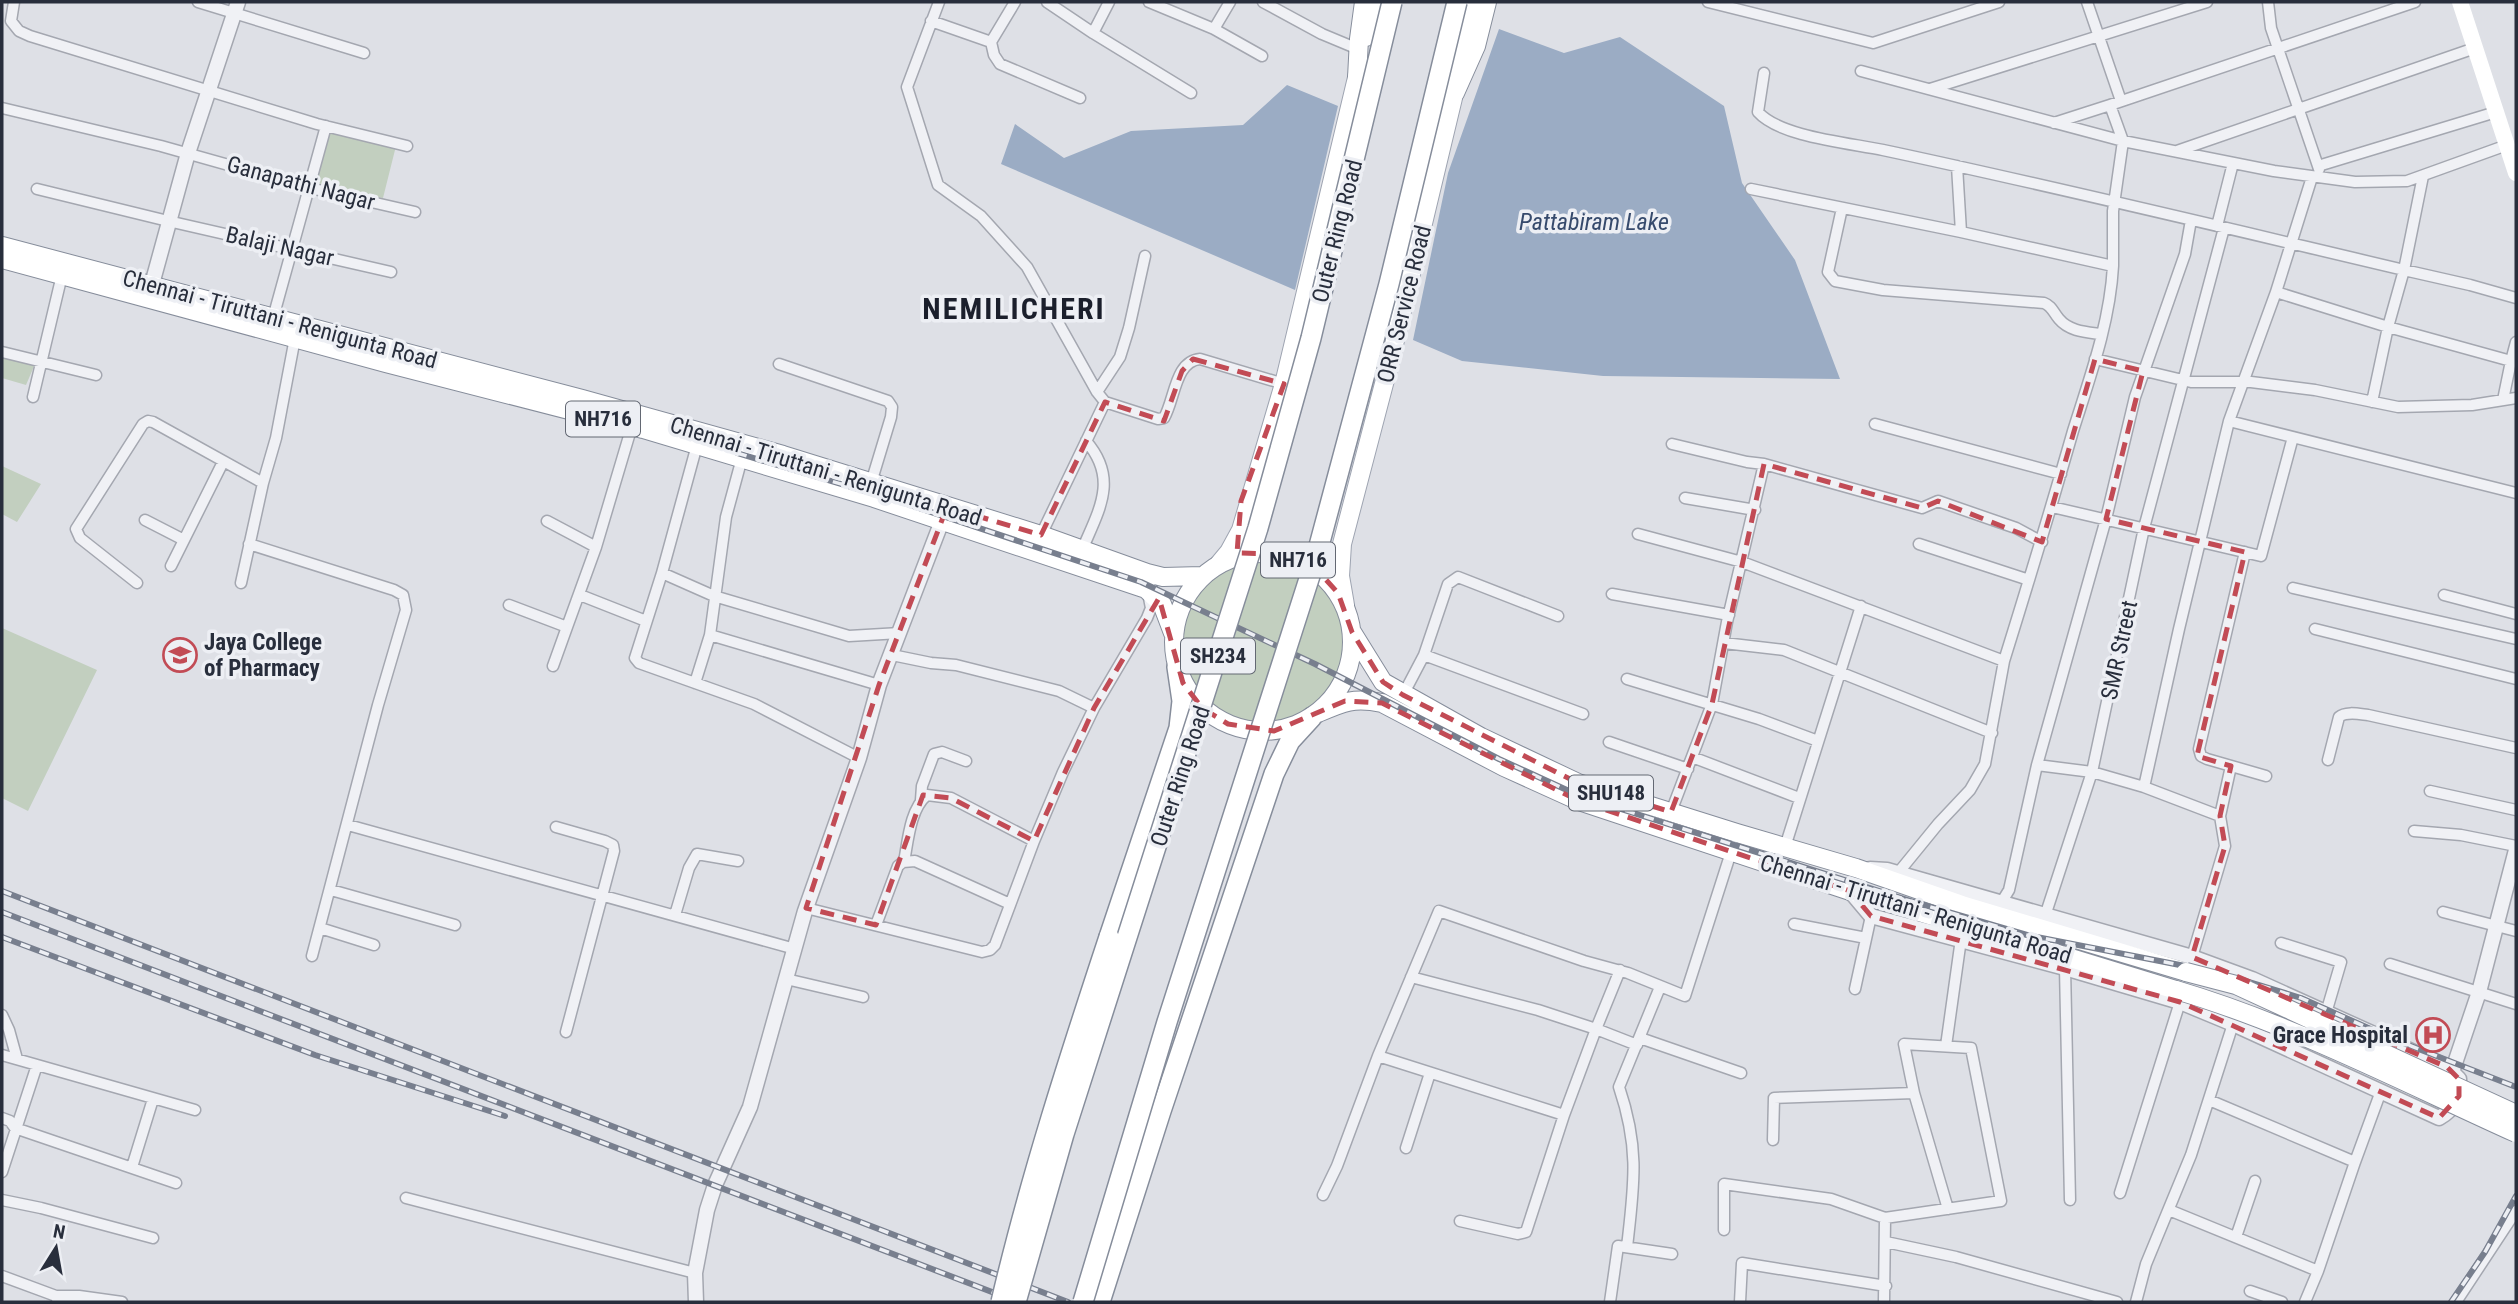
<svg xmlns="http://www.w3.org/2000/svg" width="2518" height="1304" viewBox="0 0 2518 1304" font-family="'Roboto Condensed',sans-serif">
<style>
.green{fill:#c2cfbf}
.water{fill:#9bacc4}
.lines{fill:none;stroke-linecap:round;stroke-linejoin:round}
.minor-casing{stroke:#a4a7b0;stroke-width:13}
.tertiary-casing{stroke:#a4a7b0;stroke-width:17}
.primary-casing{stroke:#9ea4b1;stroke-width:20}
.trunk-casing{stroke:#868d9b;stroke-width:20}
.motorway-casing{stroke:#868d9b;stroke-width:22}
.minor{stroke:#f0f1f5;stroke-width:10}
.tertiary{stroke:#f0f1f5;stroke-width:14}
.secondary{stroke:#fff;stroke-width:16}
.primary{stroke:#fff;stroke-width:18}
.trunk{stroke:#fff;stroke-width:18}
.motorway{stroke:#fff;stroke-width:19}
.rail-casing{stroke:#787f8e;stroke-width:6}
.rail{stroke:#edeff4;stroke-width:3.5;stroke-dasharray:10;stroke-linecap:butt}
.trunk-bridge-casing{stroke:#868d9b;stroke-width:20;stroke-linecap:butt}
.motorway-bridge-casing{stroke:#868d9b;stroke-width:22;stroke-linecap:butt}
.trunk-bridge{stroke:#fff;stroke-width:18}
.motorway-bridge{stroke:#fff;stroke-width:19}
.marked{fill:none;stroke:#c24b55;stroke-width:5;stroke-dasharray:14 9;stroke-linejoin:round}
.labels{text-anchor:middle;stroke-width:7;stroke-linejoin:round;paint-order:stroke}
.shield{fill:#edeff4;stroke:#636873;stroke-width:2}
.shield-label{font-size:21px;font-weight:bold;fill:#282e3c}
.street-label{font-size:23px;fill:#282e3c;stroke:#edeff4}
.poi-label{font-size:23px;font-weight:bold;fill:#282e3c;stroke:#edeff4;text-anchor:start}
.water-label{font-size:24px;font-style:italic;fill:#364a6c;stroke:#edeff4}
.district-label{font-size:30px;font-weight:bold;letter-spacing:2px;fill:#1b1f2c;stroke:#edeff4}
</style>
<rect width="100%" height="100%" fill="#dee0e6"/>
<!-- green -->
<path class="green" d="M328 129 396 146 383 198 314 185Z
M2 355 35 364 26 385 2 378Z
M2 466 41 484 17 522 2 514Z
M1180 641a83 83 0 1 1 166 0a83 83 0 1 1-166 0Z
M2 628 97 670 28 811 2 798Z"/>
<!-- water -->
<path class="water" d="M1499 29 1564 53 1620 37 1724 106 1742 183 1795 260 1840 379 1603 376 1462 361 1413 340 1448 173Z
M1287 85 1338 106 1295 290 1001 164 1015 124 1064 158 1131 131 1243 125Z"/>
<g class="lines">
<!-- minor casing -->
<g class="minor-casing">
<path id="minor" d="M14 2 11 21 19 31 30 36 317 124 407 146
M198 2 364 53
M939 2 907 87 938 185 981 216 1027 267 1097 392 1105 402 1041 535
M1047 2 1093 33 1109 2
M1149 2 1214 29 1230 2
M1263 2 1322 34 1358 49
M1708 2 1873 43 1999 2
M2087 2 2121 101
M2268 2 2271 28 2319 169
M931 21 991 42 1015 2
M1214 29 1262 56
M1093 33 1191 93
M991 42 994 55 1000 64 1080 98
M1861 71 2123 141 2274 171 2355 182 2407 181 2507 145
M1764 73 1758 112C1780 137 1850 143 1883 150 2057 187 2230 229 2404 270L2423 176
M1930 89 2207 2
M2110 105 2415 2
M2 108 161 146 310 188 415 212
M2177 151 2475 48
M2318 166 2496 112
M37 189 168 221 391 272
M1751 189 1961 232 1957 166
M1842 208 1828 272 1835 281 1883 290 2044 303C2052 306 2053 312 2059 319 2069 331 2085 332 2100 334
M2217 226 2233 163
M1961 232 2113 266V211L2123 141 2110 105 2054 123
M2276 292 2388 327 2511 361 2503 400
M273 318 326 126
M2 352 96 375
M2095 359 2191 382H2251L2315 390 2398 407 2472 405 2516 398
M2511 361 2516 342
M779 364 888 401 892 407 891 417 871 483
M1097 392 1120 357 1129 328 1145 256
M33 397 62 275
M1105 402 1158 419 1164 418C1175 399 1175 361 1200 359L1284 384
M2372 402 2388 327 2404 270 2470 285 2516 298
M2229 421 2516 493
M1875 424 2061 474
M1672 444 1747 462 1764 464
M1685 498 1755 510
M2052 507 2261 556 2293 437
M145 520 184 540
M547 521 596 547
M1638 534 1742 562 2004 661C2028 584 2051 508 2073 431 2090 377 2110 322 2113 266
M249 544 394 590 403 595 406 610 378 705 312 956
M1919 544 2029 580
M1082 550C1099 510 1119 479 1086 441
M2245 552 2199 749 2201 756 2207 759 2266 776
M171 566 223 462
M662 573 697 445
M137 583 80 538 76 529 143 424 148 421 153 422 263 483
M241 583 263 483 276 438 295 338
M2293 588 2516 639
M1612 594 1729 615
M580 595 646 621
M2444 595 2516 614
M509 605 567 627 596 547 632 426
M2315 629 2516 679
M710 635 879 685
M1724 643 1784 650 1992 733
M892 655 931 663 956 665 1059 691 1094 708 1063 772 1034 841 951 798 927 795C910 809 908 841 904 862
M1424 655 1448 584 1458 577 1558 616
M553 666 567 627
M1627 679 1759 719 1818 741
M695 683 710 635 726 517 742 458
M1403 695 1424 655 1583 714
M1094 708 1147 618 1151 608 1148 593
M1609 742 1688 769
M1692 757 1799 798
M859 758 754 704 639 663 635 658 662 573 714 596 849 636 900 633
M2328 760 2339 717C2346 711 2359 714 2368 715L2516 748
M2037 765 2092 772 2144 787 2179 629 2229 421 2276 292 2312 177
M2144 787 2220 816
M2430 791 2516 810
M921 800 922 786 934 754 942 752 966 761
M1671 812 1712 704 1727 622 1764 464 1922 508 1938 501 2016 528 2042 542
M348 825 795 949
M556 827 605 841 613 845 614 851 566 1032
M2414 831 2461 835 2516 846
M1785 847 1861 606
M1898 873 1938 824 1970 790 1985 764 2004 661
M331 890 455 925
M2001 903 2009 890 2037 765 2106 519 2135 397 2185 254 2191 220
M806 908 982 952 990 950 995 945 1034 841
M2443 912 2516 931
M675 915 689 868 697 854 738 861
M2045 916 2092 772 2144 528 2224 228
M1794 924 1866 938
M876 925 898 866 903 862 915 861 1010 904
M320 928 374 945
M2281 943 2341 962 2326 1013
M2192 957 2225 846 2220 816 2231 766
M2390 964 2516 1004
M2065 968 2070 1200
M1620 970 1596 1029 1637 1045
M1411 977 1538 1010 1596 1029 1564 1115
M786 979 863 997
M1855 989 1871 916
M2 1015 9 1030 17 1059
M1640 1038 1741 1073
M1946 1046 1961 939
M2 1055 195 1110
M1378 1056 1439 911 1584 961 1628 973 1685 996 1733 846
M1914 1093 1948 1209
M2209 1100 2355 1162 2381 1091
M2 1118 10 1121 15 1128 176 1183
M1773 1140 1774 1098 1914 1093 1904 1044 1971 1048 2001 1201 1885 1218
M1406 1148 1430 1073
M132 1167 153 1099
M2 1172 37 1065
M2120 1193 2180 1002
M1323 1195 1337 1166 1378 1056 1564 1115 1526 1232 1518 1234 1460 1221
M406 1198 695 1273
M2 1200 41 1208 153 1238
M2169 1210 2318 1271 2355 1162
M1724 1230V1184L1831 1199 1885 1218 1884 1302
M2236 1237 2255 1181
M1886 1242 1956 1257 2117 1302
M1627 1247C1634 1185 1640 1149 1619 1087L1660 987
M2 1276 56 1296 58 1302
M2250 1291 2282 1302
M56 1296H79L122 1302
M1610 1302 1618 1246 1672 1254
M1740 1302 1742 1263 1886 1286
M2136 1302 2146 1264 2191 1155 2233 1024
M2305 1302 2318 1271
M2456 1302 2516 1211"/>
</g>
<!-- tertiary casing -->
<g class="tertiary-casing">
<path id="tertiary" d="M149 295 188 153 238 2
M1850 891 1871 916 2065 968 2180 1002 2233 1024 2439 1118C2456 1108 2460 1098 2459 1079L2447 1067 2252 979 2192 957 1887 870 1870 869
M2452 1072 2479 992 2516 850
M696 1302 695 1273 707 1210 715 1185 750 1107 805 911 859 758 879 685 945 513"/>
</g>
<!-- primary casing -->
<g class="primary-casing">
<path id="primary" d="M1366 37 1374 2
M1219 564 1229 552 1241 530 1284 384 1360 65
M1345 605 1340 576 1342 544 1391 357 1476 2"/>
</g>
<!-- trunk casing -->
<g class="trunk-casing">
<path id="trunk" d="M1357 78 1359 39 1364 2
M1455 93 1476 46 1487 2
M2 246 582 399 783 455 1041 535 1147 573 1163 577 1202 576
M2 259 386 363 643 429 874 498 1146 589 1162 604 1173 633
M1174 642a89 89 0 1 1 178 0a89 89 0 1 1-178 0Z
M1352 632 1383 682 1481 737 1578 783 1737 833 1856 868 1962 905 2186 972
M1318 713C1343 702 1354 697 1382 703L1504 767 1579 801 1850 891 2176 990"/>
</g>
<!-- motorway casing -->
<g class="motorway-casing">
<path id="motorway" d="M1109 937 1179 728 1182 701 1177 667
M1100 1302 1161 1111 1274 774 1290 741 1312 717"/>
</g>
<!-- minor -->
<use href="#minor" class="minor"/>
<!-- tertiary -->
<use href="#tertiary" class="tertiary"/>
<!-- secondary -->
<path class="secondary" d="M2460 2 2516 173"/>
<!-- primary -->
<use href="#primary" class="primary"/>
<!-- trunk -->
<use href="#trunk" class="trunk"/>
<!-- motorway -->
<use href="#motorway" class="motorway"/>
<!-- rail casing -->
<g class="rail-casing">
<path id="rail" d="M737 453 898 501 1141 582 1315 664 1499 759 1580 796 1917 903 2027 935 2185 966 2246 981 2301 998 2393 1039 2516 1087
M2 891 1068 1302
M2 912 1018 1302
M2 937 315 1055 505 1116
M2451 1302 2485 1252 2516 1196"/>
</g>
<!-- rail -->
<use href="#rail" class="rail"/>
<!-- trunk-bridge casing -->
<g class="trunk-bridge-casing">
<path id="trunk-bridge" d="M2186 972 2236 985 2516 1114
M2176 990C2294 1025 2405 1083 2516 1133"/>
</g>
<!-- motorway-bridge casing -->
<g class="motorway-bridge-casing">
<path id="motorway-bridge" d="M1001 1302C1030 1178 1069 1058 1109 937
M1016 1302 1064 1134 1258 528 1311 338 1392 2
M1083 1302 1167 1022 1316 557 1389 284 1457 2"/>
</g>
<!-- trunk-bridge -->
<use href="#trunk-bridge" class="trunk-bridge"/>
<!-- motorway-bridge -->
<use href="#motorway-bridge" class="motorway-bridge"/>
</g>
<!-- marked area -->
<path class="marked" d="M1193 359 1284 384 1241 501 1237 553 1281 554 1319 572 1338 593 1352 632 1383 682 1403 695 1578 783 1671 812 1712 704 1764 464 1922 508 1938 501 2042 542 2095 359 2143 371 2106 519 2245 552 2197 756 2231 766 2220 816 2225 846 2192 957 2447 1067 2459 1079V1096L2439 1118 2180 1002 1871 916 1850 891 1579 801 1382 703 1345 701 1274 731 1228 724 1202 708 1183 683 1159 598 1094 708 1034 841 951 798 923 795 876 925 806 908 879 685 947 507 1041 535 1105 402 1164 421 1182 371Z"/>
<!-- icons -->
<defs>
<g id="university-ring" transform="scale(1.75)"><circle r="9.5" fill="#edeff4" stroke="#c24b55" stroke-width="1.5"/><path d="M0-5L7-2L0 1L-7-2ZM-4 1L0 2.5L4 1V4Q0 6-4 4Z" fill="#c24b55"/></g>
<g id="hospital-ring" transform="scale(1.75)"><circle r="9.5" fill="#edeff4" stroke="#c24b55" stroke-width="1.5"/><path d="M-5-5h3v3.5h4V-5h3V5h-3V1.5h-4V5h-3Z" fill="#c24b55"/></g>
</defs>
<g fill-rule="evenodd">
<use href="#university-ring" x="180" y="655"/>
<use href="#hospital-ring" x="2433" y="1035"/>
</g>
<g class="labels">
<!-- shield labels -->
<g class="shield">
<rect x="566" y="401.5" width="74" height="35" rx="5"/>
<rect x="1261" y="542.5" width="74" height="35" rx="5"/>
<rect x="1181" y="638.5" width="74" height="35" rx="5"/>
<rect x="1569" y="775.5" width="84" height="35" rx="5"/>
</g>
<g class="shield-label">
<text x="603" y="426">NH716</text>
<text x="1298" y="567">NH716</text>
<text x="1218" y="663">SH234</text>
<text x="1611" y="800">SHU148</text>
</g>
<!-- street labels -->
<g class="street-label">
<text transform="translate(301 183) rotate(15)" y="8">Ganapathi Nagar</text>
<text transform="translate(1337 231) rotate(-76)" y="8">Outer Ring Road</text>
<text transform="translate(280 246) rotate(13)" y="8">Balaji Nagar</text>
<text transform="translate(1404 304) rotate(-76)" y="8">ORR Service Road</text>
<text transform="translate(280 319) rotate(15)" y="8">Chennai - Tiruttani - Renigunta Road</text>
<text transform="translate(826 471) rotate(17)" y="8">Chennai - Tiruttani - Renigunta Road</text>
<text transform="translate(2119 650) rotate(-78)" y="8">SMR Street</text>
<text transform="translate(1180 776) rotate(-72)" y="8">Outer Ring Road</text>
<text transform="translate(1916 909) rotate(17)" y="8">Chennai - Tiruttani - Renigunta Road</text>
</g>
<!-- poi labels -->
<g class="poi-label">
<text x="204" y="650">Jaya College<tspan x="204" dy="26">of Pharmacy</tspan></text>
<text x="2408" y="1043" text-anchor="end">Grace Hospital</text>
</g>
<!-- water labels -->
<g class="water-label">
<text x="1594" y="230">Pattabiram Lake</text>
</g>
<!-- district labels -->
<g class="district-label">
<text x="1014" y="319">NEMILICHERI</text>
</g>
</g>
<!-- border -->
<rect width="2518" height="1304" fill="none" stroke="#282e3c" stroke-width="7"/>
<!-- north arrow -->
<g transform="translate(56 1248) rotate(11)" stroke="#edeff4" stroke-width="5" paint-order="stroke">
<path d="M0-5L12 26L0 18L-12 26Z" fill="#282e3c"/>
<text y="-10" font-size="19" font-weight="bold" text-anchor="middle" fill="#282e3c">N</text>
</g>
</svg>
